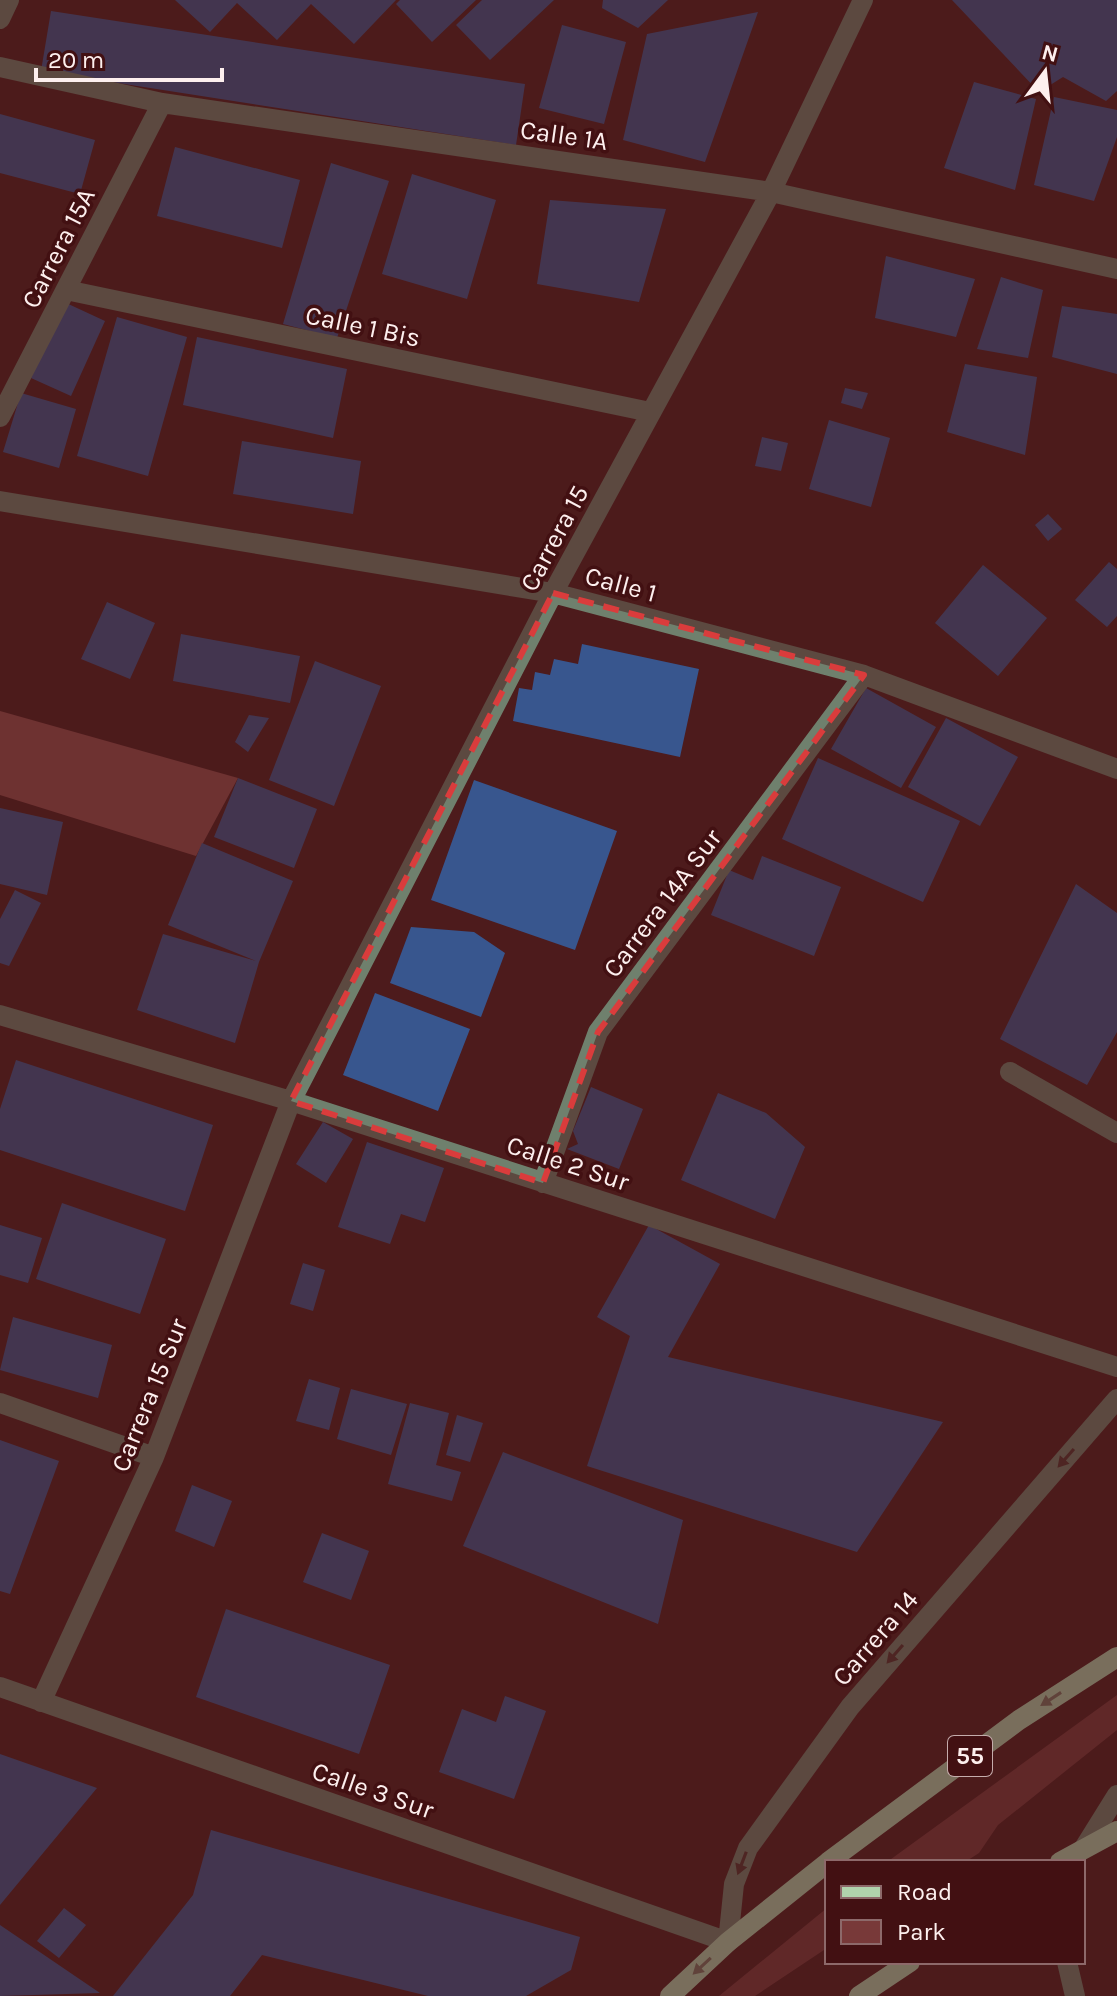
<svg xmlns="http://www.w3.org/2000/svg" width="1117" height="1996" viewBox="0 0 1117 1996" font-family="Karla,sans-serif">
<style>
.green{fill:#783939}
.forest{fill:#974e4d}
.building{fill:#38568e}
.lines{fill:none;stroke-linecap:round;stroke-linejoin:round}
.minor{stroke:#6f806d;stroke-width:20}
.major{stroke:#b0d3ac;stroke-width:20}
.oneway{fill:#50322d}
.oneway2{fill:#79725f}
.marked{fill:none;stroke:#da3c3c;stroke-width:6;stroke-dasharray:16 10;stroke-linejoin:round}
.labels{text-anchor:middle;stroke-width:7;stroke-linejoin:round;paint-order:stroke}
.shield{fill:#421012;stroke:#c5acac;stroke-width:2}
.shield-label{font-size:24px;font-weight:bold;fill:#fdefee}
.street-label{font-size:26px;fill:#fdefee;stroke:#421012}
</style>
<rect width="100%" height="100%" fill="#4d1b1c"/>
<!-- green -->
<path class="green" d="M1117 1695V1730L998 1825 979 1853 965 1862H887Z
M827 1908V1948L755 1996H719Z"/>
<!-- forest -->
<path class="forest" d="M0 711 238 778 196 856 0 795Z"/>
<!-- building -->
<path class="building" d="M175 0H396L354 44 311 4 277 40 237 3 210 32Z
M400 0H476L432 42 396 4Z
M482 0H554L490 60 456 25Z
M603 0H668L638 28 602 8Z
M952 0H1117V91L1106 101 1063 77 1039 92Z
M51 11 525 84 516 145 41 71Z
M758 12 705 162 623 140 647 34Z
M562 25 626 42 604 124 539 108Z
M974 82 1036 99 1015 190 944 168Z
M1054 97 1117 110V137L1094 201 1034 185Z
M0 114 95 140 80 194 0 173Z
M175 147 300 180 282 248 157 216Z
M331 163 389 181 337 338 283 324Z
M412 174 496 200 467 299 382 274Z
M550 200 666 209 639 302 537 284Z
M886 256 975 279 956 337 875 318Z
M1001 277 1043 290 1028 358 977 349Z
M64 302 105 321 71 396 31 378Z
M1062 306 1117 314V374L1052 357Z
M117 317 187 337 148 476 77 456Z
M197 337 347 369 333 438 183 405Z
M965 364 1037 377 1025 455 947 432Z
M845 388 868 393 862 409 841 403Z
M21 393 76 409 59 468 3 452Z
M829 420 890 438 871 507 809 489Z
M762 437 788 443 781 471 755 466Z
M242 441 361 461 353 514 233 494Z
M1048 514 1062 529 1048 541 1035 525Z
M1109 562 1117 569V616L1107 627 1075 600Z
M983 565 1047 618 998 676 935 623Z
M107 602 155 623 130 679 81 659Z
M181 634 300 656 290 703 173 681Z
M582 644 699 669 680 757 513 721 519 688 532 690 535 672 550 675 554 659 578 664Z
M315 661 381 686 334 806 269 780Z
M866 688 936 727 901 788 831 749Z
M249 715 269 718 248 752 235 742Z
M946 718 1018 757 980 826 908 787Z
M818 758 960 821 923 902 782 839Z
M238 778 317 809 294 868 214 837Z
M474 780 617 831 575 950 431 900Z
M0 808 63 822 47 895 0 884Z
M202 843 293 881 259 962 235 1043 137 1010 163 934 256 961 168 925Z
M762 856 841 887 814 956 711 915 729 870 753 880Z
M1076 884 1117 913V1032L1087 1085 1000 1039Z
M15 890 41 903 9 966 0 963V919Z
M411 927 474 932 505 953 481 1017 390 983Z
M375 993 470 1029 438 1111 343 1075Z
M16 1060 213 1125 185 1211 0 1150V1109Z
M591 1087 643 1109 619 1169 567 1149 578 1144 573 1131Z
M718 1093 766 1113 805 1147 775 1219 681 1180Z
M323 1122 353 1139 326 1183 296 1164Z
M367 1142 444 1168 425 1222 401 1214 390 1244 338 1227Z
M62 1203 166 1239 140 1314 36 1279Z
M0 1225 42 1238 28 1283 0 1275Z
M649 1225 720 1264 668 1357 943 1422 857 1552 587 1466 630 1336 597 1317Z
M303 1263 325 1270 313 1311 290 1304Z
M13 1317 112 1345 98 1398 0 1370Z
M309 1379 340 1388 329 1430 296 1421Z
M351 1389 407 1404 391 1455 337 1439Z
M410 1403 449 1413 436 1465 461 1472 452 1501 388 1484Z
M457 1415 483 1423 470 1462 446 1455Z
M0 1440 59 1461 10 1594 0 1591Z
M503 1452 683 1520 658 1624 463 1546Z
M192 1485 232 1501 214 1547 175 1531Z
M322 1533 369 1551 351 1600 303 1582Z
M226 1609 390 1665 359 1754 196 1697Z
M505 1696 546 1711 514 1799 439 1772 462 1709 496 1722Z
M0 1754 97 1788 0 1905Z
M211 1830 580 1937 571 1970 526 1996H428L262 1955 230 1996H113L193 1895Z
M64 1908 86 1925 59 1958 37 1941Z
M0 1925 100 1993 0 1996Z"/>
<g class="lines">
<!-- minor -->
<path class="minor" d="M0 19 9 0
M0 67 162 103 771 192 1117 269
M66 290 650 412
M0 417 162 103
M0 501 553 593 864 675 1117 769
M0 1015 291 1101 1117 1367
M1010 1072 1117 1133
M543 1183 598 1032 864 675
M0 1403 154 1457
M0 1687 728 1942 734 1884 748 1848 850 1707 1117 1399
M41 1702 154 1457 291 1101 553 593 771 192 863 0
M1084 1848 1117 1795
M1067 1962 1075 1996"/>
<!-- major -->
<path class="major" d="M828 1862 1019 1720 1117 1657
M1060 1862 1117 1831
M670 1996 728 1942 827 1863
M859 1996 910 1962"/>
</g>
<!-- one-way arrows -->
<defs><path id="oneway-solid" d="M-6-.8H1V-3.2L6.5 0L1 3.2V.8H-6Z" transform="scale(2)"/></defs>
<g class="oneway">
<use href="#oneway-solid" transform="translate(1066 1458) rotate(131)"/>
<use href="#oneway-solid" transform="translate(895 1654) rotate(131)"/>
<use href="#oneway-solid" transform="translate(742 1863) rotate(111)"/>
</g>
<g class="oneway2">
<use href="#oneway-solid" transform="translate(1051 1699) rotate(147)"/>
<use href="#oneway-solid" transform="translate(702 1966) rotate(137)"/>
</g>
<!-- marked area -->
<path d="M0 0H1117V1996H0ZM553 593 864 675 598 1032 543 1183 291 1101Z" fill="#4d1b1c" fill-opacity=".55" fill-rule="evenodd"/>
<path class="marked" d="M553 593 864 675 598 1032 543 1183 291 1101Z"/>
<g class="labels">
<!-- shield labels -->
<rect class="shield" x="948" y="1736" width="44" height="40" rx="6"/>
<g class="shield-label">
<text x="970" y="1764">55</text>
</g>
<!-- street labels -->
<g class="street-label">
<text transform="translate(564 135) rotate(8)" y="9">Calle 1A</text>
<text transform="translate(58 248) rotate(-63)" y="9">Carrera 15A</text>
<text transform="translate(363 326) rotate(12)" y="9">Calle 1 Bis</text>
<text transform="translate(554 538) rotate(-62)" y="9">Carrera 15</text>
<text transform="translate(621 584) rotate(15)" y="9">Calle 1</text>
<text transform="translate(662 903) rotate(-53)" y="9">Carrera 14A Sur</text>
<text transform="translate(568 1163) rotate(18)" y="9">Calle 2 Sur</text>
<text transform="translate(149 1395) rotate(-68)" y="9">Carrera 15 Sur</text>
<text transform="translate(875 1638) rotate(-49)" y="9">Carrera 14</text>
<text transform="translate(373 1790) rotate(19)" y="9">Calle 3 Sur</text>
</g>
</g>
<!-- legend -->
<rect x="825" y="1860" width="260" height="104" fill="#421012" stroke="#8d696a" stroke-width="2"/>
<rect x="841" y="1886" width="40" height="12" fill="#b0d3ac" stroke="#8d696a" stroke-width="2"/>
<text x="897" y="1900" font-size="24" fill="#fdefee">Road</text>
<rect x="841" y="1920" width="40" height="24" fill="#783939" stroke="#8d696a" stroke-width="2"/>
<text x="897" y="1940" font-size="24" fill="#fdefee">Park</text>
<!-- north arrow -->
<g transform="translate(1045 72) rotate(15)" stroke="#421012" stroke-width="6" paint-order="stroke">
<path d="M0-6L14 30L0 20L-14 30Z" fill="#fdefee"/>
<text y="-12" font-size="22" font-weight="bold" text-anchor="middle" fill="#fdefee">N</text>
</g>
<!-- scale -->
<path d="M36 68v12h186v-12" fill="none" stroke="#fdefee" stroke-width="4"/>
<text x="48" y="68" font-size="24" fill="#fdefee" stroke="#421012" stroke-width="6" paint-order="stroke">20 m</text>
</svg>
